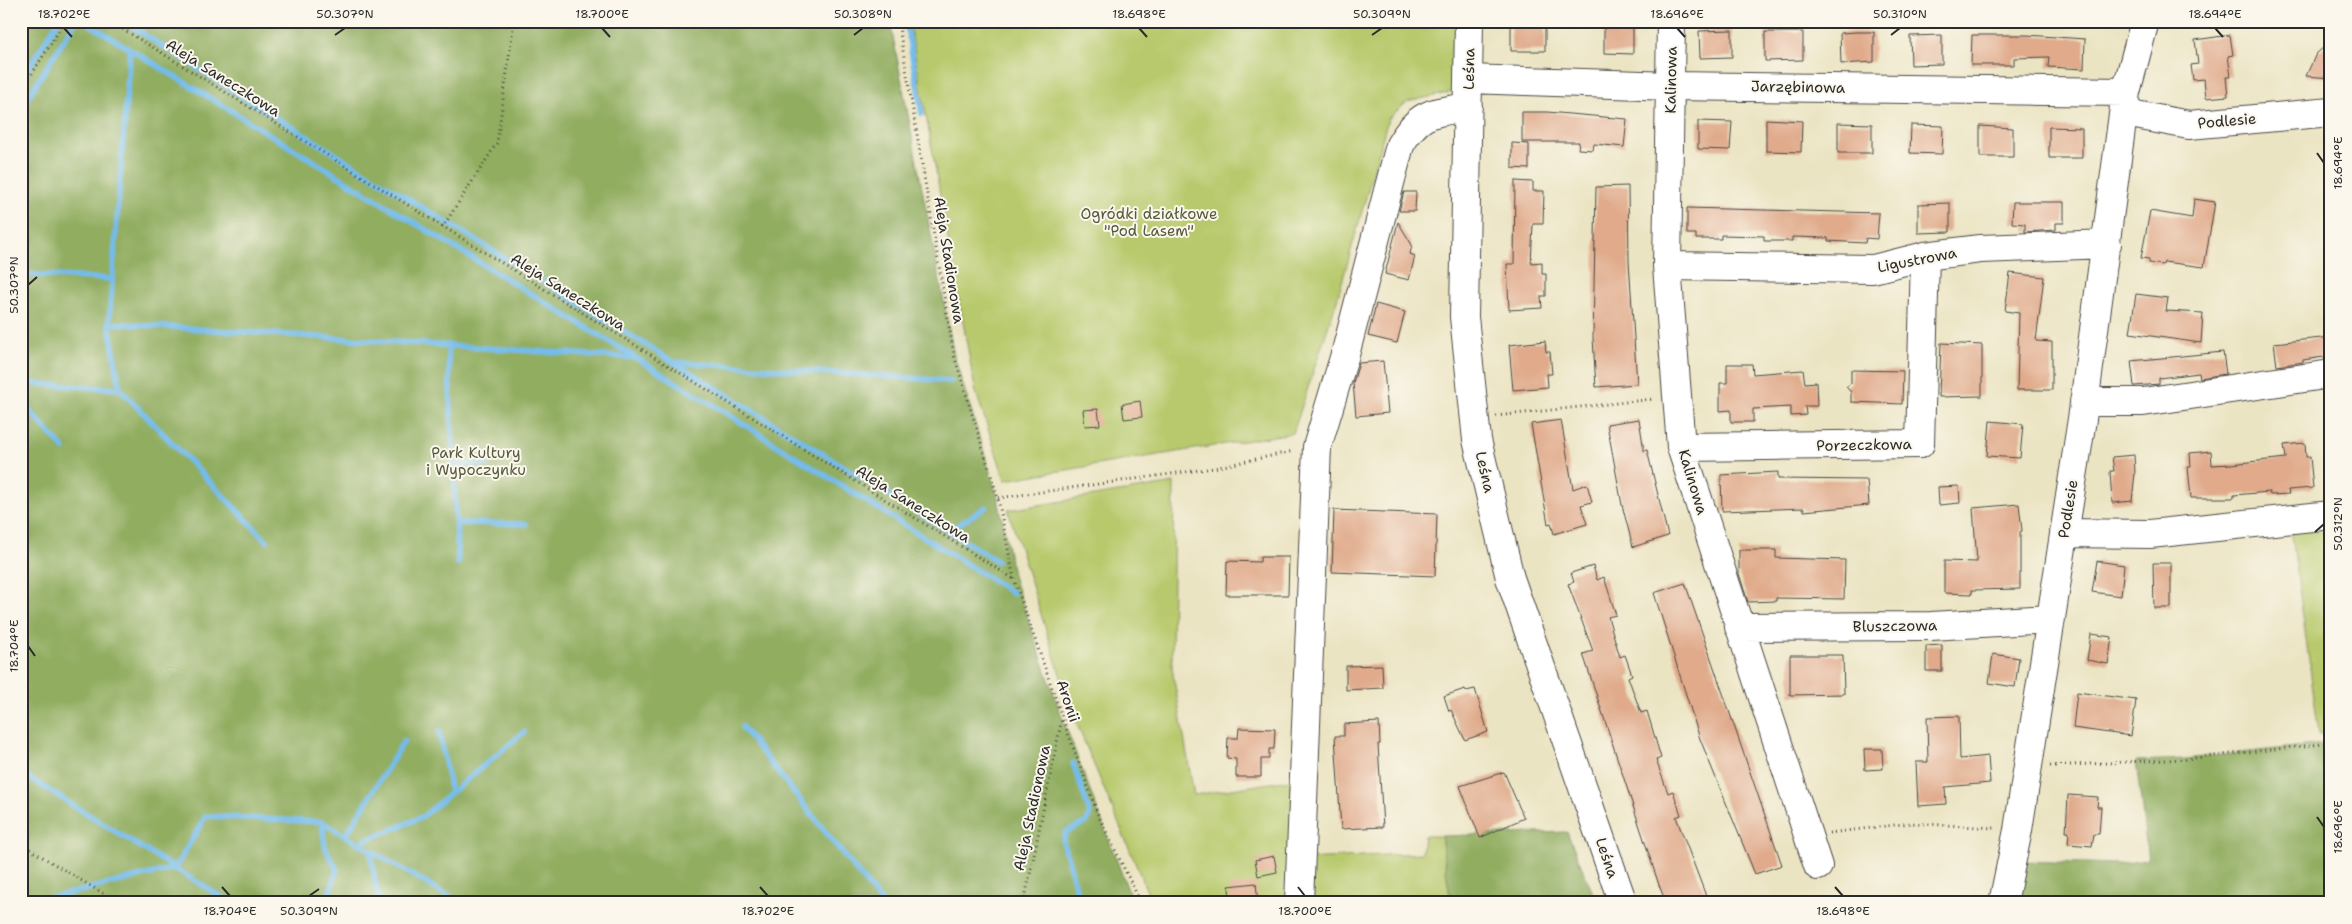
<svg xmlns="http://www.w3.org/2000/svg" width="2352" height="924" viewBox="0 0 2352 924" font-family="'Shantell Sans',sans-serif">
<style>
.green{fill:#b7c96c;stroke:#717a4c}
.forest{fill:#91ad60;stroke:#5e6c46}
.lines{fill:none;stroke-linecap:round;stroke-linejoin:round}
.stream{stroke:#73bceb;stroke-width:5.5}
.building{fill:#e0aa8b}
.minor-casing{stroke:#484742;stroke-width:30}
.path{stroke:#484742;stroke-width:3;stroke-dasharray:1 4;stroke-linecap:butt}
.minor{stroke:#fff;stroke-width:28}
.ticks{fill:none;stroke:#2b2b2b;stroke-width:2}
.labels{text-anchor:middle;stroke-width:4;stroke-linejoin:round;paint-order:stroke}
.street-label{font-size:15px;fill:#2b2b2b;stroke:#fbf7ec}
.park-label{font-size:15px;fill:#555a3e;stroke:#fbf7ec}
.neatline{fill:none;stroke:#2b2b2b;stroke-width:2}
.ticks-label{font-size:12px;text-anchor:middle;fill:#2b2b2b}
</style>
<rect width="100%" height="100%" fill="#fbf7ec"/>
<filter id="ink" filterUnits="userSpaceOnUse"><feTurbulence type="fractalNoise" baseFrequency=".02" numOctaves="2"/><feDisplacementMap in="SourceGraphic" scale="10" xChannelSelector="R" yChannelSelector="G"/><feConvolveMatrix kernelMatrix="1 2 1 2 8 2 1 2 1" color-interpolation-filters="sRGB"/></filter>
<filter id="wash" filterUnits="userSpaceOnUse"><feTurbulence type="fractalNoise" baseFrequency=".0096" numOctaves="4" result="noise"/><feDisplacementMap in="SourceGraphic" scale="20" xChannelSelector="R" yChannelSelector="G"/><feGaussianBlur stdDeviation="1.12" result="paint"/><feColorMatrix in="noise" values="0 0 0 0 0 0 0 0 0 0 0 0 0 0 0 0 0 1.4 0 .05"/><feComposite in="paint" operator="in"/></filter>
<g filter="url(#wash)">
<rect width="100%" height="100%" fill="#ebe4c3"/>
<!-- green -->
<path class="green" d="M909 21H1457V91L1407 102 1388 119 1337 300 1293 433 1005 480 975 389Z
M1174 483 1172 668 1194 795 1296 779 1306 859 1422 853 1424 836H1441L1451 903H1152L1073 715 1008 510Z
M2331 525V733L2319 734 2291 529Z"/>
<!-- forest -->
<path class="forest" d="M21 21H890L954 355 998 498 1014 579 1062 717 1133 903H21Z
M2322 744H2331V903H2014L2022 861 2117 864 2148 860 2136 761 2185 759Z
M1567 832 1597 903H1451L1441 836Z"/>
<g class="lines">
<!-- stream -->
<path class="stream" d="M84 21 713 405 1013 593
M134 21V28L233 91 997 561
M906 21 922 114
M130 49 109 323 120 389 267 541
M21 80 58 21
M21 108 76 21
M21 274 111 279
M109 323 635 358
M448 345 458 563
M676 362 951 381
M21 383 120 389
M21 401 64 449
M454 464 488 465
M21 481 23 482
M457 523 526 524
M948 531 986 507
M742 727 882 903
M439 731 451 793
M1073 763 1090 813 1087 822 1066 832 1063 841 1080 903
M21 773 231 903
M322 822 325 847 337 870 329 894
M346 835 404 741
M359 843 422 817 524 732
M370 850 379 903
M30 903 175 868 206 816 322 822 460 903"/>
</g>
<g id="blocks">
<!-- building -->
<path class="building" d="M1511 21H1545V51H1511Z
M1604 21H1633V54L1604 53Z
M1732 30V57L1700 58 1699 31Z
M1765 32H1803V60L1765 61Z
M1857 32H1874V62L1841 64 1840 33Z
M1942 35V64L1911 65 1910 36Z
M1972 35H2027L2085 39 2084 69 2048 67 2049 57 2014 58V65H1971Z
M2230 35 2233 55 2228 56 2231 77H2226L2228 96 2206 98 2204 79 2193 80 2191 65 2198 64 2195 40Z
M2331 41V78L2306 76 2316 54Z
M1522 112H1547L1627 119 1624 147 1594 144 1593 150 1578 149 1579 142H1522Z
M1766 119 1802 121 1801 152 1766 151Z
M1698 121 1732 122 1730 150 1698 149Z
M1838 123 1872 124V153H1838Z
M1911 125 1943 126 1942 154 1910 153Z
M1980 126 2013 128V157H1980Z
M2049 127 2082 128V158H2049Z
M1512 143 1529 144V169L1512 168Z
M1515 181 1533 182V191H1544L1543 224H1533L1531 263 1542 262V274H1546V296H1541L1542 308 1509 310 1507 264H1514Z
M1628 186 1629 261 1637 384 1596 387 1593 338 1596 187Z
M1404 192H1416L1415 211H1399Z
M2194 199 2215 202 2204 267 2164 262 2163 265 2149 263V259L2141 258 2150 211 2192 218Z
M2013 202H2064V223H2056V230L2025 232V224L2012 223Z
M1950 203V232L1918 233V204Z
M1687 208 1879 213 1877 239 1866 238 1865 243 1828 241V238L1792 237V241H1764V236L1721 235V239H1696V234H1687Z
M1398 222 1412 245 1410 254 1415 256 1409 280 1385 274Z
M2010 273 2044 277 2036 341 2052 342V390H2017L2019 313 2005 311Z
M2136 294 2168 298 2166 311 2203 313 2201 343 2130 333Z
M1376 304 1405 312 1397 343 1368 336Z
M2331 337V356L2303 360V362L2277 366 2274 343Z
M1545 341 1546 352H1550L1552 374H1547L1548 387 1513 390 1509 345Z
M1941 343 1982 345V396L1939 397Z
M2223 352 2226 374 2200 378 2199 373 2159 378V384L2134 386 2131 361Z
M1383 361 1388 413 1356 416 1353 383 1359 363Z
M1727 364H1752L1753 374 1803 370 1805 383 1816 382 1817 406H1805L1806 415 1791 416V407L1753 409V422H1731V410L1720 411V383H1727Z
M1851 370 1903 371 1902 404 1851 402V392L1846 387 1851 383Z
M1140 401 1142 417 1124 419 1122 404Z
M1098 409 1100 425 1085 426 1083 410Z
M1639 419 1644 451 1647 450 1668 536 1633 547 1622 505 1607 424Z
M1561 420 1573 489 1587 484 1592 502 1581 505 1587 524 1554 534 1551 523 1548 524 1531 424Z
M1990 421 2023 424 2020 458 1987 456Z
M2305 443 2306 457H2310L2313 488 2288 490 2289 494 2270 495 2269 492 2234 495V498H2191L2188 467H2191L2190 453 2211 451 2212 465 2231 464 2286 458 2284 445Z
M2134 455 2135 473 2132 501 2112 503 2110 471H2114L2112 457Z
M1778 472V479L1867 480 1869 505 1804 511V508L1722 511 1721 475Z
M1959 486 1960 503 1939 505 1938 487Z
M2019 504 2022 531 2020 532V589L1972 590V594L1944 593V561L1977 562 1973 508Z
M1334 510 1437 514 1435 576 1332 572Z
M1739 550H1776V558L1845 560 1844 599 1776 598V601L1748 602 1739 574Z
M1260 557H1289L1288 595H1226L1227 561 1260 562Z
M2097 561 2124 565 2121 596 2092 592Z
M2153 563H2171V608H2154Z
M1593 566 1597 580 1604 577 1616 615 1608 617 1620 657 1625 655 1632 675 1628 677 1641 713 1647 711 1661 758 1656 760 1668 793 1673 791 1681 815 1676 817 1706 896 1686 903H1666L1659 885 1583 654 1593 651 1568 584 1574 582 1571 573Z
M1685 583 1782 865 1755 874 1700 739 1654 593Z
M2091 634 2112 637 2108 664 2087 660Z
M1942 645V671H1926V646Z
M1993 654 2019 658 2015 687 1989 683Z
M1790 655H1843L1844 694 1790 695Z
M1382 665 1383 688 1346 690V666Z
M1465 689 1466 691 1475 689 1488 732 1465 740 1451 710 1449 711 1444 696Z
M2077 692 2136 700 2131 736 2073 728Z
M1959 716 1960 759 1988 756 1990 783 1945 787 1946 804 1918 806 1916 762H1928L1927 717Z
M1379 722 1380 744H1378L1383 827 1341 829 1335 736H1344V724Z
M1239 728 1275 729 1274 749H1269V759H1261V777H1236V759L1227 758 1228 738H1238Z
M1864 749H1882L1883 769 1865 770Z
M1504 772 1524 818 1480 838 1460 786Z
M2068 795 2098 797 2097 807H2101L2099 834H2094L2092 846 2068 844 2069 832H2066Z
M1274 856 1277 872 1258 876 1255 860Z
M1256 883 1258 903H1230L1229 886Z"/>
</g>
</g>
<g filter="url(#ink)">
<use href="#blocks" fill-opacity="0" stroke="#484742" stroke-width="1"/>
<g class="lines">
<!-- minor casing -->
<g class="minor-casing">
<path id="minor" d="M1469 21 1464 317 1477 440 1510 578 1623 903
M1671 21 1667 266 1681 447 1818 866
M1469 79 1671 86 2126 92
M2125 113 2189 125 2331 112
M1667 266 1873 269 1925 256 1980 249 2107 244
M2084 402H2143L2331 374
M1681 447 1920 444 1925 256
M2064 533 2150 534 2331 515
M1739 627 1931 626 2050 619
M1299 903 1317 447 1346 351 1400 145C1420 111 1432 113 1468 107
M2003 903 2018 830 2082 419 2126 92 2145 21"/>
</g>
<!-- path -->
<path class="path" d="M110 21 1014 579
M898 21 954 355 998 498 1014 579 1062 717 1099 817 1141 903
M21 91 65 21
M442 228 497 143 514 21
M1496 416 1654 399
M998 498 1214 468 1294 451
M2050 766 2185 759 2331 743
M1829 833 1911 823 1995 828
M21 844 119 903
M1024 903 1062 718"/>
<!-- minor -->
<use href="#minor" class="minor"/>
</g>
</g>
<!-- ticks -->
<path class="ticks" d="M64 28 72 37M602 28 610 37M1139 28 1147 37M1677 28 1685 37M2215 28 2223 37M335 35 345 28M854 35 863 28M1372 35 1382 28M1891 35 1900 28M2317 153 2324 163M28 285 37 277M2315 532 2324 524M28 646 35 656M2317 817 2324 827M222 887 230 896M760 887 768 896M1298 887 1305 896M1835 887 1843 896M309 896 319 889"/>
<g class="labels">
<!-- street labels -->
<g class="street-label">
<text transform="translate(1469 69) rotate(-89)" y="5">Leśna</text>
<text transform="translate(223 78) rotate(32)" y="5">Aleja Saneczkowa</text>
<text transform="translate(1671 80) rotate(-89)" y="5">Kalinowa</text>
<text transform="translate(1798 87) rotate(1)" y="5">Jarzębinowa</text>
<text transform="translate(2227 121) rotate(-5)" y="5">Podlesie</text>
<text transform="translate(949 260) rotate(81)" y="5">Aleja Stadionowa</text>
<text transform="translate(1917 260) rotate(-11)" y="5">Ligustrowa</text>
<text transform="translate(568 292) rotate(32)" y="5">Aleja Saneczkowa</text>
<text transform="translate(1864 445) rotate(-1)" y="5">Porzeczkowa</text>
<text transform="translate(1485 472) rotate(77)" y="5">Leśna</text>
<text transform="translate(1693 482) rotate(73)" y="5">Kalinowa</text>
<text transform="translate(913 504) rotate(32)" y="5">Aleja Saneczkowa</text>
<text transform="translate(2068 509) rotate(-81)" y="5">Podlesie</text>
<text transform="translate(1895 626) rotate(-1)" y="5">Bluszczowa</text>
<text transform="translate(1068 701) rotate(71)" y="5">Aronii</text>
<text transform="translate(1032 808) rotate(-78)" y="5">Aleja Stadionowa</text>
<text transform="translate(1607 858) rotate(71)" y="5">Leśna</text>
</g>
<!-- park labels -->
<g class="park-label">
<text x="1149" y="219">Ogródki działkowe<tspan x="1149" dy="17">"Pod Lasem"</tspan></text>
<text x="476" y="458">Park Kultury<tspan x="476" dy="17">i Wypoczynku</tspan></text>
</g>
</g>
<!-- margin -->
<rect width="2352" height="924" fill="none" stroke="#fbf7ec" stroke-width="55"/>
<rect x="28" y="28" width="2296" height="868" class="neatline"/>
<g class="ticks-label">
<text x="64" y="18">18.702°E</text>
<text x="345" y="18">50.307°N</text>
<text x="602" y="18">18.700°E</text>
<text x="863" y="18">50.308°N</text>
<text x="1139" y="18">18.698°E</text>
<text x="1382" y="18">50.309°N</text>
<text x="1677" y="18">18.696°E</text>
<text x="1900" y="18">50.310°N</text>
<text x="2215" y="18">18.694°E</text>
<text transform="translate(2338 163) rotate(-90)" y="4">18.694°E</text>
<text transform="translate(14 285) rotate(-90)" y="4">50.307°N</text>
<text transform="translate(2338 524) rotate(-90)" y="4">50.312°N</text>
<text transform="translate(14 646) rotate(-90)" y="4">18.704°E</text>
<text transform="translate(2338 827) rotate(-90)" y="4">18.696°E</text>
<text x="230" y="915">18.704°E</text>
<text x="309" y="915">50.309°N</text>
<text x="768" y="915">18.702°E</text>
<text x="1305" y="915">18.700°E</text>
<text x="1843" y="915">18.698°E</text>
</g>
</svg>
